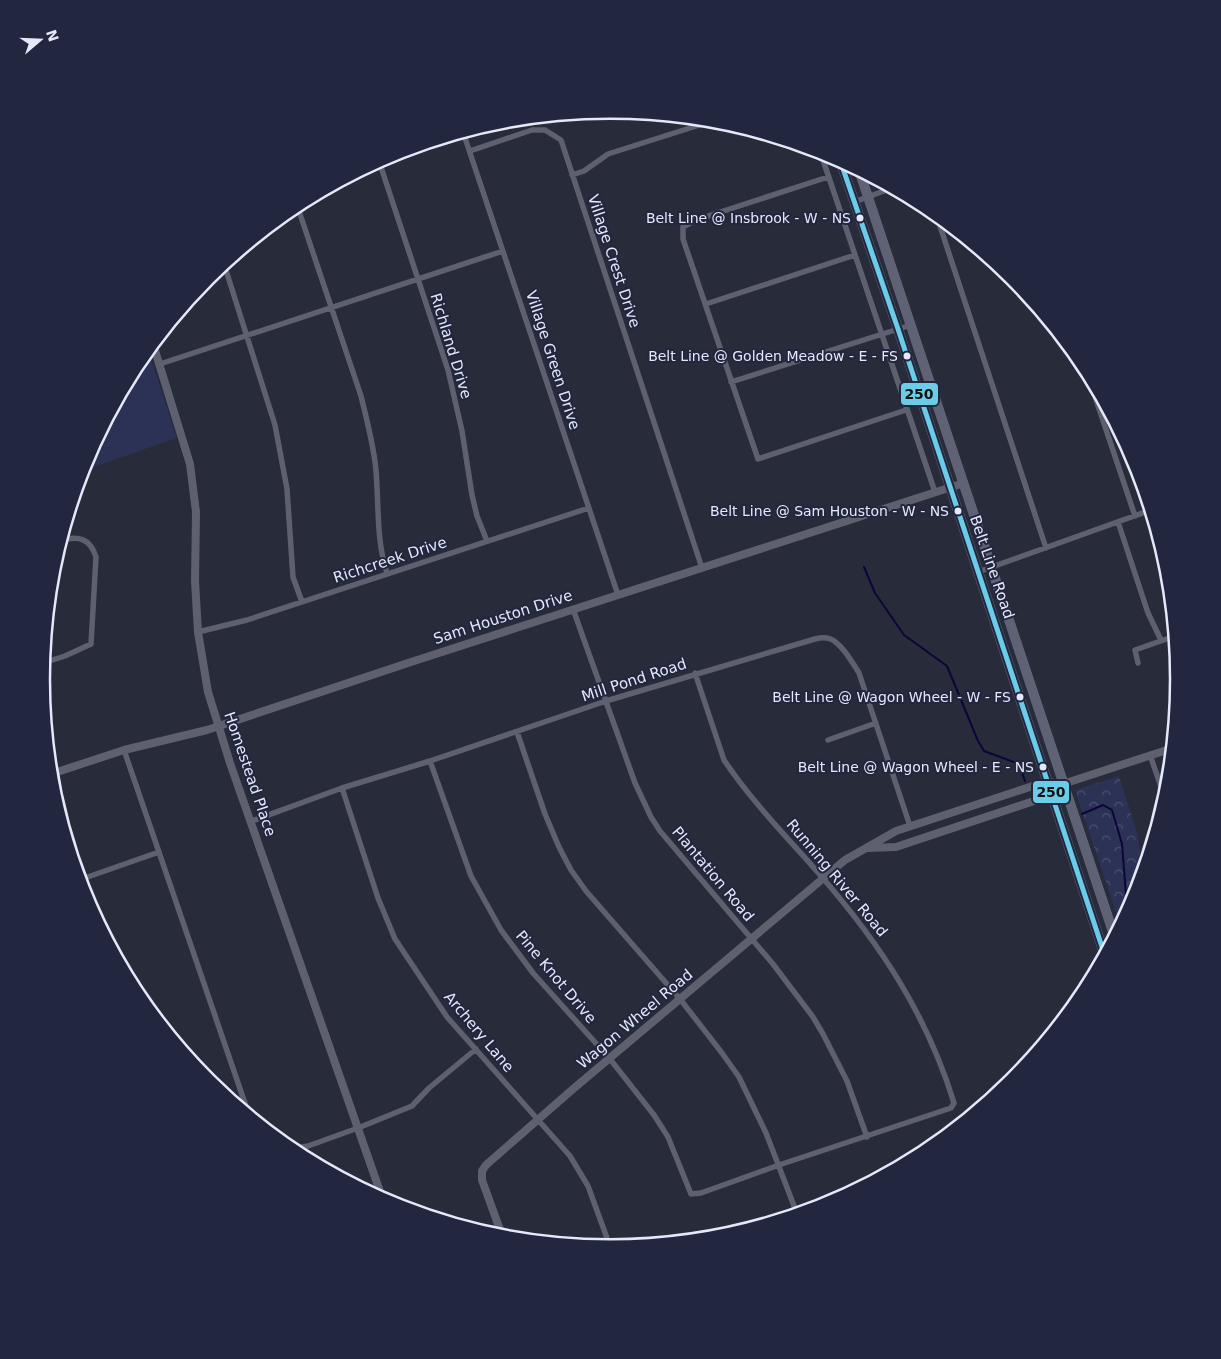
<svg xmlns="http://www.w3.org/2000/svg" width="1221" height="1359" viewBox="0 0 1221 1359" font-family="'DejaVu Sans',sans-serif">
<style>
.green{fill:#2c3256}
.forest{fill:url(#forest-crowns)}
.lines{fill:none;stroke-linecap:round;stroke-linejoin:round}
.stream{stroke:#0c0539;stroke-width:2}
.minor{stroke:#5e606f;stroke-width:5.5}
.tertiary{stroke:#5e606f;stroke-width:8}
.primary{stroke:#5e6274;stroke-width:10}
.bus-1-casing{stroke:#22263f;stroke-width:9}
.bus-1{stroke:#6bcce7;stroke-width:5}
.bus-dot{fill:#e4e8f9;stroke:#22263f;stroke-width:2}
.labels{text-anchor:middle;stroke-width:4;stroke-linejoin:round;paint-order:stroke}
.bus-label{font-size:14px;fill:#e4e8f9;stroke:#22263f;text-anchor:end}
.street-label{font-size:15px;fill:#e4e8f9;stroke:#22263f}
.rim{fill:none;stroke:#e4e8f9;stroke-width:2.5}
.line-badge{stroke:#22263f;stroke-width:2}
.pale-badge-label{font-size:14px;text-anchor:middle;font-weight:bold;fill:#111}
</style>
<defs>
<pattern id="forest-crowns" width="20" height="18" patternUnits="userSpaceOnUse" patternTransform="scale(1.25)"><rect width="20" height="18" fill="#2c3256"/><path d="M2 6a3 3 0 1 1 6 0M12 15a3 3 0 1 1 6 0" fill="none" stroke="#4a506f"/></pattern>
</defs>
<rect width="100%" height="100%" fill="#282b39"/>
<!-- green -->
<path class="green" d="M148 350 177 438 82 471 85 461 137 363Z"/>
<!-- forest -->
<path class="forest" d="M1119 776 1137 833 1143 875 1136 898 1121 927 1075 790Z"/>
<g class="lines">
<!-- stream -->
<path class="stream" d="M864 567 875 593 904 635 947 666 978 741 984 751 1019 764 1025 781
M1082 814 1103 805 1112 810 1122 844 1126 895 1130 909"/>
<!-- minor -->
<path class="minor" d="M463 132 618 595
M470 151 532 130H545L561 140 702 568
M820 151 935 492
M379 161 448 370 462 431 472 495 477 516 487 541
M572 175 584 171 608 154 712 121
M828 177 696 220 683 227V239L758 459 906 410
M854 202 892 188
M297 205 361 396C367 421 374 446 376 471 379 505 376 540 387 573
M936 214 1046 548
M224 264 275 425 287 489 293 577 302 602
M706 304 855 255
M160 364 503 251
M1084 364 1135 516
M731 382 911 325
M1118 522 1148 613 1161 640
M978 572 1151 510
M573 609 635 783 651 817 660 831 773 964 813 1017 823 1034 847 1081 867 1137
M198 632 247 620 589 508
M43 663 65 656 91 644 96 557C90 538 79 536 61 540
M1138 663 1135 650 1175 636
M517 732 545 814 559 847 571 870 586 891 680 999 722 1053 739 1077 766 1133 796 1211
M828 740 876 723
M124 750 249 1115
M1150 755 1166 801
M430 761 471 876 501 930 533 973 610 1059 654 1115 668 1137 691 1194 701 1193 779 1165 951 1108 954 1103C927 1015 881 945 821 876 788 838 752 802 724 760L695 673
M342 788 378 898 395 939 447 1017 570 1156 588 1186 611 1249
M252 821 342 788 430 761 606 701 815 639C819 638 823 637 827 638 839 639 853 663 859 673L910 826
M79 880 159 852
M290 1149 308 1146 358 1128 412 1106 429 1088 476 1049"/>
<!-- tertiary -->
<path class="tertiary" d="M153 344 190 464 196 512 195 581 198 632 208 692 230 763 383 1200
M51 774 124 750 207 730 411 662 964 483
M868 848 896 847 1052 795 1063 784
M503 1238 482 1180V1171L486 1165 573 1089 845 860 896 831 1039 784 1047 782 1063 784 1173 748"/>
<!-- primary -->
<path class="primary" d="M840 160 898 329 1105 956
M859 170 1115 938"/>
<!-- bus-1 casing -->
<g class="bus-1-casing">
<path id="bus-1" d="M840 160 898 329 1105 956"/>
</g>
<!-- bus-1 -->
<use href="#bus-1" class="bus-1"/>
</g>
<!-- markers -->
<g class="bus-dot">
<circle cx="860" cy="218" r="4.5"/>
<circle cx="907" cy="356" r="4.5"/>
<circle cx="958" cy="511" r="4.5"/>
<circle cx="1020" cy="697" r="4.5"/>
<circle cx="1043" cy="767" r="4.5"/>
</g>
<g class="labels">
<!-- bus labels -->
<g class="bus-label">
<text x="851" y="223">Belt Line @ Insbrook - W - NS</text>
<text x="898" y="361">Belt Line @ Golden Meadow - E - FS</text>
<text x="949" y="516">Belt Line @ Sam Houston - W - NS</text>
<text x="1011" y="702">Belt Line @ Wagon Wheel - W - FS</text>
<text x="1034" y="772">Belt Line @ Wagon Wheel - E - NS</text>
</g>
<!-- street labels -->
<g class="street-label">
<text transform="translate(614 261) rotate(72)" y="5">Village Crest Drive</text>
<text transform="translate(451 346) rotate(73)" y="5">Richland Drive</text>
<text transform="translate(553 360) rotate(72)" y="5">Village Green Drive</text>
<text transform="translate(390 560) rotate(-18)" y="5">Richcreek Drive</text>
<text transform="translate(992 567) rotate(71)" y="5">Belt Line Road</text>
<text transform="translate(503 617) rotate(-18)" y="5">Sam Houston Drive</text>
<text transform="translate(634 680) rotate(-18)" y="5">Mill Pond Road</text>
<text transform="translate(250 774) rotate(71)" y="5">Homestead Place</text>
<text transform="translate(713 874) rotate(50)" y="5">Plantation Road</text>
<text transform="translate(837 878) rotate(50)" y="5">Running River Road</text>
<text transform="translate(556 977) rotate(50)" y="5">Pine Knot Drive</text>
<text transform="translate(635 1019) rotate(-40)" y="5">Wagon Wheel Road</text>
<text transform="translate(479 1032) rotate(50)" y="5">Archery Lane</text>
</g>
</g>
<!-- crop -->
<path d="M0 0H1221V1359H0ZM50 679a560 560 0 1 1 1120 0a560 560 0 1 1-1120 0Z" fill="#22263f" fill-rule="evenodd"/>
<path class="rim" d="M50 679a560 560 0 1 1 1120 0a560 560 0 1 1-1120 0Z"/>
<g class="line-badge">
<rect x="900" y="382" width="39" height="24" rx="5" fill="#6bcce7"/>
<rect x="1032" y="780" width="38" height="24" rx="5" fill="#6bcce7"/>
</g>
<g class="pale-badge-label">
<text x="919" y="399">250</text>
<text x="1051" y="797">250</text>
</g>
<!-- north arrow -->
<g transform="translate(40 40) rotate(71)" stroke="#22263f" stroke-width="4" paint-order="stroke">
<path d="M0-4L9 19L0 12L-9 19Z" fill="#e4e8f9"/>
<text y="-8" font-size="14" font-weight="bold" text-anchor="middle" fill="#e4e8f9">N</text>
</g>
</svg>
